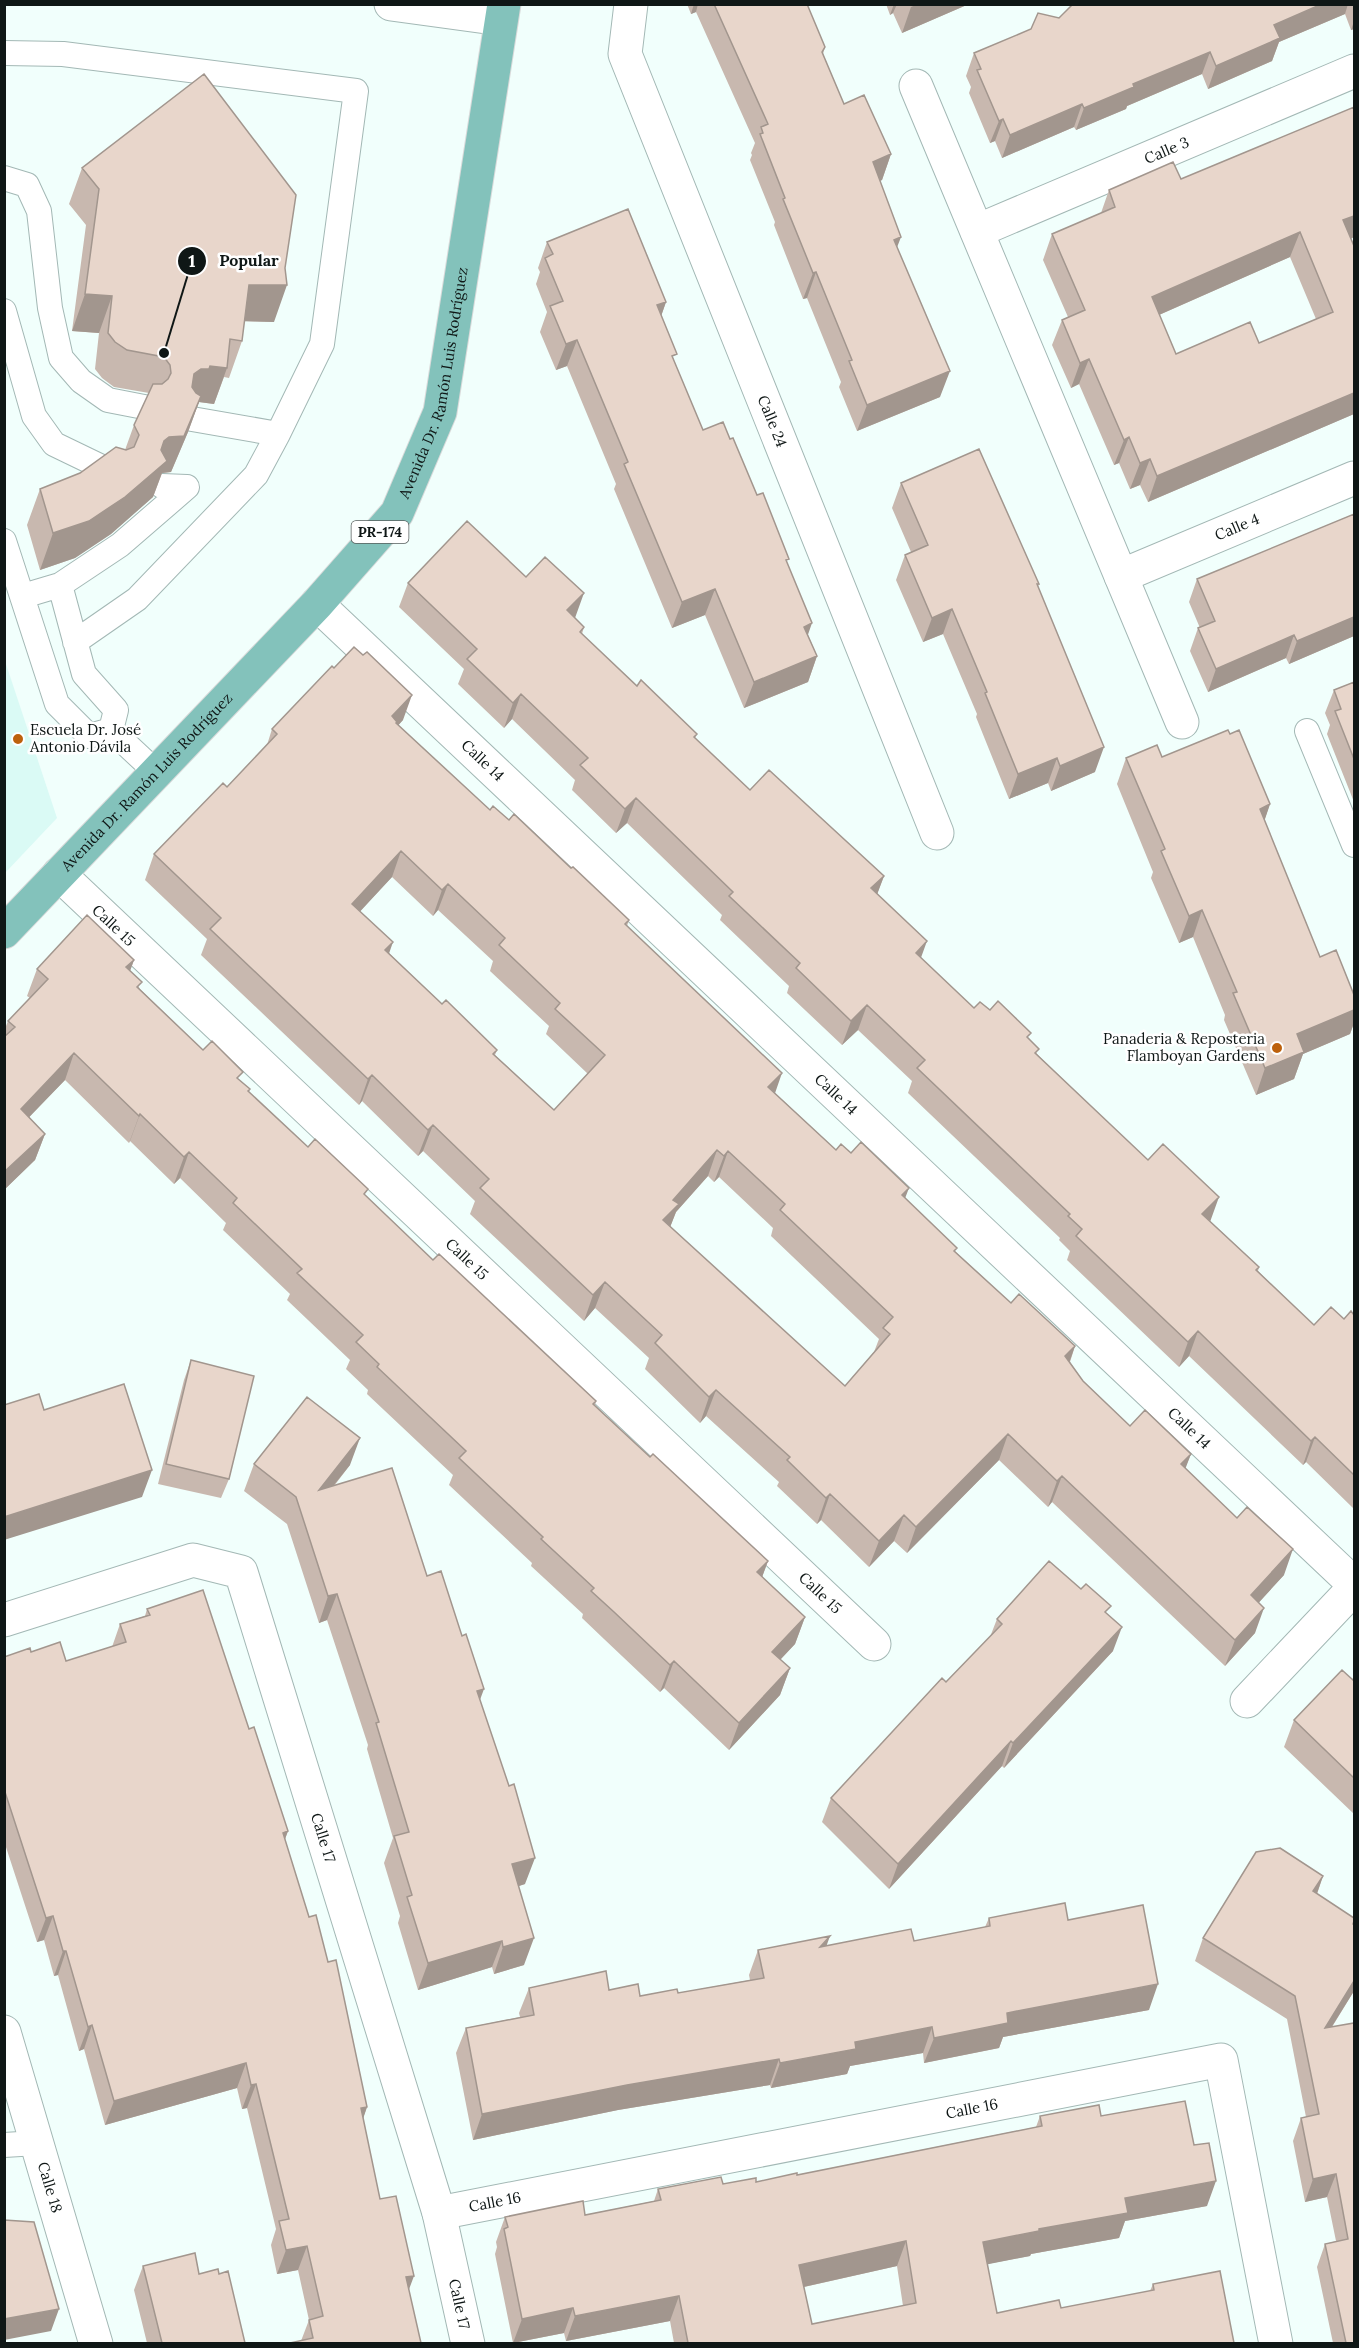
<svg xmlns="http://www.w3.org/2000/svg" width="1359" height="2348" viewBox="0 0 1359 2348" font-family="Lora,serif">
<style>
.built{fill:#dafaf5}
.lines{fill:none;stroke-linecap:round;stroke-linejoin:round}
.service-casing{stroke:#a3b8b5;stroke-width:26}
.minor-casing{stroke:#a3b8b5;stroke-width:35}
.primary-casing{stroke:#d9dada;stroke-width:35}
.service{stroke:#fff;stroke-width:24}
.minor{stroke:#fff;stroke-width:33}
.primary{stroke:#83c2bb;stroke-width:33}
.wall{fill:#c8b8af;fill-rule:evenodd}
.shaded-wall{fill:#a2968e}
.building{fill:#e8d6cb;stroke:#a2968e;stroke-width:1.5;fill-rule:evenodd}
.poi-dot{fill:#bd610d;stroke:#fff;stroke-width:2}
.labels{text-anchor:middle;stroke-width:5;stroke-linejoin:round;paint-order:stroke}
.shield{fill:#fff;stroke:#575d5c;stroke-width:1.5}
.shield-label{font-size:14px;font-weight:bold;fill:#0f1716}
.street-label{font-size:15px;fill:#0f1716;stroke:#fff}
.poi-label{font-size:15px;fill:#0f1716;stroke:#fff;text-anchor:start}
.leader{fill:none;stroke:#0f1716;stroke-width:2}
.callout-dot{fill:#0f1716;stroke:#fff;stroke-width:2}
.mark-label{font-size:18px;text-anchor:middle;font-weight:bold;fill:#fff}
.callout-label{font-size:16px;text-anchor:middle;font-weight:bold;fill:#0f1716;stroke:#fff;stroke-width:5;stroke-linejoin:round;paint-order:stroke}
</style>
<rect width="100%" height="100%" fill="#f1fffc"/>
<!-- built -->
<path class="built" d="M5 661 57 818 5 873H4Z"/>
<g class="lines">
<!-- service casing -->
<g class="service-casing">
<path id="service" d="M4 53 63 54 356 91 322 344 278 434 256 475 137 599 75 642
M4 178 27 185 39 211 50 308 61 358 81 381 108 400 144 407
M4 311 34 416 54 444 112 472
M192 419 278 434
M4 541 57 704 89 736 111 730
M60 585 84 674 116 710 111 730
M23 596 60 585 120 545 187 487 162 486
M111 730 157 773
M1307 731 1354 845
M4 2145 37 2143"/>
</g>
<!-- minor casing -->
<g class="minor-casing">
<g id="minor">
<path d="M391 4 501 19"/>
<path id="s1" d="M631 4 625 54 937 833"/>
<path d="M916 86 1182 722"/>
<path id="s2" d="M977 231 1354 71"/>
<path id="s3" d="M1121 576 1354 478"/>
<path id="s4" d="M317 604 1354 1584"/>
<path id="s5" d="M59 874 874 1644"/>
<path id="s6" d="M4 1620 193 1560 241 1572 439 2213 468 2344"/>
<path d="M1247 1701 1354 1588"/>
<path id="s7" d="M4 2032 96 2344"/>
<path id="s8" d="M439 2213 1221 2060 1276 2344"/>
</g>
</g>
<!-- primary casing -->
<g class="primary-casing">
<g id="primary">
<path id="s9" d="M4 932 317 604 397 513 440 412 504 4"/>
</g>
</g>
<!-- service -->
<use href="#service" class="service"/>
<!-- minor -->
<use href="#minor" class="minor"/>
<!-- primary -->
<use href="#primary" class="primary"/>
</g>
<!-- wall -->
<path class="wall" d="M687 4H807L825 47 823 54 844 104 891 154 882 180 880 181 897 247 940 397 857 431 839 387 841 382 807 298 803 299 774 225 775 222 750 160 752 155 751 153 755 143 696 12 691 14Z
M886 4H969L902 33 893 13 890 15Z
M1073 4H1354V29L1351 30 1345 14 1279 42 1272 61 1208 89 1202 74 1127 106 1126 109 1076 130 1074 127 1002 158 995 141 990 143 969 93 971 87 966 76 974 53 1059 18Z
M1354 107V237L1351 239 1354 246V414L1148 502 1140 485 1130 489 1119 463 1114 465 1079 384 1071 388 1052 345 1062 320 1068 317 1043 260 1052 234 1101 213 1109 190 1181 179ZM1290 257 1316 319 1259 343 1176 354 1159 315Z
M82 168 274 322 244 321 242 341 229 378 224 377 214 404 199 402 188 432 171 472 162 473 153 497 111 534 75 558 40 570 27 525 40 489 80 473 125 450 134 425 149 393 114 387 102 378 95 369 99 333 72 331 86 225 69 204Z
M547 242 666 302 661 316 674 361 703 430 730 439 757 495 787 564 808 635 817 656 808 682 744 708 705 615 672 628 614 489 616 484 567 366 556 370 540 332 547 312 536 284 540 272 538 268Z
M901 483 1039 584 1038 586 1095 772 1051 791 1048 783 1009 799 976 717 977 714 943 634 923 642 896 580 905 555 911 552 892 508Z
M1354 514V636L1289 664 1286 658 1208 692 1190 651 1198 628H1200L1189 602 1197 579Z
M526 577 584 627 582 634 637 686 697 734 695 738 750 790 884 876 877 894 921 958 974 1008 990 1010 1029 1038 1037 1054 1210 1221 1259 1267 1258 1271 1314 1325 1344 1319 1354 1315V1509L1306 1462 1303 1465 1189 1356 1179 1367 1067 1260 1070 1251 1059 1240 1060 1238 908 1093 912 1081 858 1030 842 1045 787 993 789 986 720 920 722 915 627 823 616 833 572 790 575 780 512 719 504 728 458 684 464 669 399 607 408 583Z
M1354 682V802L1327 734 1330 725 1325 713 1334 690Z
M403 720 398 725 490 810 509 820 571 868 629 920 627 926 775 1093 836 1150 851 1153 905 1198 956 1252 1011 1303 1075 1346 1070 1362 1083 1381 1130 1426 1191 1454 1185 1468 1284 1575 1259 1602 1255 1633 1225 1666 1052 1502 1048 1507 999 1460 907 1553 894 1541 869 1567 821 1520 817 1524 777 1486 779 1482 706 1416 700 1423 645 1369 649 1358 595 1308 584 1321 470 1214 475 1201 423 1151 418 1156 362 1101 359 1105 201 955 207 939 145 880 154 854 227 787 267 745 272 729ZM392 877 433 916 438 910 493 961 490 971 549 1026 546 1034 588 1074 554 1110 495 1055 497 1050 442 1004 389 953 360 911ZM708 1176 714 1182 719 1177 773 1228 771 1236 879 1339 874 1352 845 1386 670 1227 676 1212Z
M1162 757 1270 804 1264 821 1320 957 1354 1010V1023L1350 1034 1303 1054 1294 1079 1256 1095 1224 1020 1225 1015 1193 937 1179 943 1151 878 1153 872 1117 784 1126 758Z
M134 960 130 971 140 989 203 1050 250 1089 249 1092 308 1147 365 1195 433 1260 596 1401 595 1405 650 1457 768 1561 762 1577 805 1617 795 1644 780 1660 790 1668 780 1695 729 1750 664 1688 660 1692 604 1639 582 1618 583 1614 531 1566 532 1563 449 1485 453 1475 367 1394 368 1390 346 1369 350 1360 287 1300 290 1294 223 1230 226 1223 180 1178 174 1184 130 1141 129 1143 65 1080 29 1117 45 1134 35 1160 4 1190V1031L8 1021 30 998 27 996 37 969Z
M191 1360 229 1479 221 1498 158 1484 184 1380Z
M254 1464 350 1465 334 1486 427 1576 480 1700 525 1884 519 1886 524 1965 494 1974 492 1967 418 1990 398 1923 400 1916 384 1863 393 1838 367 1749 368 1745 327 1620 319 1623 287 1524 244 1491Z
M147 1609 249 1729 288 1831 285 1839 309 1917 328 1962 367 2107 363 2118 380 2199 408 2290 421 2343 301 2341 309 2320 298 2270 277 2274 271 2245 276 2229 247 2108 242 2109 237 2088 105 2125 84 2049 79 2051 58 1975 54 1976 44 1940 37 1942 4 1841V1657L31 1652 66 1661 112 1647 120 1624 145 1616Z
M1108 1614 1113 1651 1004 1768 1002 1766 889 1889 822 1822 831 1798 990 1637 997 1619Z
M1354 1678V1814L1284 1747 1294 1720Z
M1323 1876 1317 1894 1354 1918V1991L1332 2027 1354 2023V2343H1333L1317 2267 1325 2244 1336 2241 1327 2197 1305 2202 1293 2141 1301 2118 1306 2117 1287 2019 1195 1961 1203 1938Z
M989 1918 1068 1920 1149 2010 1003 2037 999 2048 924 2063 923 2053 850 2066 847 2074 771 2088 770 2085 618 2110 473 2140 456 2053 466 2028 520 2017 519 2013 529 1988 609 1990 640 1996 678 1993 750 1980 749 1975 758 1950 914 1941 985 1927Z
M1040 2116H1101L1194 2145 1207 2206 1125 2221 1119 2238 1031 2254 1030 2256 987 2264 997 2313 1061 2308 1150 2291 1153 2284 1234 2343H674L670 2321 566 2341 564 2333 513 2343 495 2254 497 2247 496 2242 505 2217 585 2215 654 2201 658 2189 756 2182 797 2175 1036 2127ZM897 2266 903 2306 812 2324 804 2287Z
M143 2266 199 2274 245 2343H147L134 2290Z"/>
<!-- shaded-wall -->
<path class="shaded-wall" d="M694 4H698L696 12 691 14Z
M894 4H897L893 13 890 15Z
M918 4H969L902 33 911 7Z
M1322 4H1348L1345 14 1279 42 1272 61 1208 89 1216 66 1274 25Z
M1354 21V29L1351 30Z
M1210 52 1202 74 1127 106 1126 109 1076 130 1084 108 1133 84Z
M1082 104 1074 127 1002 158 1010 135Z
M1003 119 995 141 990 143 999 121Z
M891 154 882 180 863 188 873 162Z
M1354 216V237L1334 246 1343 220Z
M1300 232 1290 257 1143 322 1152 297Z
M901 237 891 263 894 240Z
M816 272 807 298 803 299 813 273Z
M249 285H287L274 322 235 321Z
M85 294 112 296 99 333 72 331Z
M666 302 657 328V305Z
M577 340 567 366 556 370 566 344Z
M1089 359 1079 384 1071 388 1080 363Z
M210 366 227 368 214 404 199 402 188 432 171 472 162 473 153 497 111 534 75 558 40 570 53 533 164 441 188 405 194 374 201 369Z
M950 371 940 397 857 431 867 405Z
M1354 393V414L1148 502 1157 476Z
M1129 437 1119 463 1114 465 1124 440Z
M1150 459 1140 485 1130 489 1140 463Z
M715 589 705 615 672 628 682 602Z
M584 593 575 618 567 610Z
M952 609 943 634 923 642 932 618Z
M1354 617V636L1289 664 1297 641Z
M812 623 803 649 804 627Z
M1294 635 1286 658 1208 692 1216 669Z
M817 656 808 682 744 708 754 682Z
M521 694 512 719 504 728 513 703Z
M412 695 403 720 395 729 392 716Z
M1104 747 1095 772 1051 791 1060 766Z
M1057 758 1048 783 1009 799 1018 774Z
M636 798 627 823 616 833 625 809Z
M1270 804 1261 831 1260 809Z
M401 851 392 877 343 930 352 904Z
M884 876 875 900 871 888Z
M448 884 438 910 433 916 442 890Z
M1202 910 1193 937 1179 943 1189 916Z
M927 941 918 966 916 953Z
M393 942 384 968 385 950Z
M134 960 124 987 126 967Z
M867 1005 858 1030 842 1045 851 1021Z
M1354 1010V1023L1350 1034 1303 1054 1294 1079 1256 1095 1265 1068 1297 1034Z
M74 1053 65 1080 11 1136 21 1109Z
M782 1073 773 1099 768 1087Z
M372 1075 362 1101 359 1105 368 1079Z
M140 1114 130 1141 129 1143 139 1116Z
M433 1125 423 1151 418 1156 428 1130Z
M45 1134 35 1160 4 1190V1172Z
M717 1150 708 1176 676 1212 669 1230 663 1220 673 1200Z
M728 1151 719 1177 714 1182 724 1156Z
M189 1152 180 1178 174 1184 184 1157Z
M909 1188 899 1214 902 1195Z
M1219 1197 1210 1222 1202 1214Z
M605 1282 595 1308 584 1321 593 1295Z
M1198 1331 1189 1356 1179 1367 1188 1342Z
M1075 1346 1066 1372 1065 1356Z
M716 1390 706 1416 700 1423 709 1397Z
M1008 1434 999 1460 907 1553 916 1527Z
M1315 1437 1306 1462 1303 1465 1311 1441Z
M360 1438 350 1465 309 1516 319 1490Z
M1191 1454 1181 1480V1464Z
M152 1470 142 1497 4 1540V1517Z
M1062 1476 1052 1502 1048 1507 1057 1481Z
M830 1494 821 1520 817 1524 826 1498Z
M904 1515 894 1541 869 1567 879 1541Z
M1293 1549 1284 1575 1242 1621 1251 1595Z
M768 1561 758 1588 757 1572Z
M337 1594 327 1620 319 1623 328 1596Z
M1264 1608 1255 1633 1225 1666 1235 1640Z
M805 1617 795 1644 762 1679 772 1652Z
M1122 1627 1113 1651 1004 1768 1013 1743Z
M674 1661 664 1688 660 1692 670 1665Z
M790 1668 780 1695 729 1750 739 1723Z
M484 1689 474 1716 477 1691Z
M1011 1741 1002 1766 889 1889 898 1864Z
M288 1831 279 1855 283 1833Z
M535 1858 525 1884 503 1891 512 1864Z
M1323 1876 1315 1899 1313 1891Z
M53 1916 44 1940 37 1942 46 1918Z
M830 1936 821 1961 820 1947Z
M534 1938 524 1965 494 1974 503 1947Z
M502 1941 492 1967 418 1990 428 1963Z
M63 1951H66L58 1975 54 1976Z
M1354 1981V1991L1316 2052 1325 2028Z
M1158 1984 1149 2010 1003 2037 999 2048 924 2063 934 2038 1007 2013Z
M92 2025 84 2049 79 2051 88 2027Z
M932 2027 923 2053 850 2066 847 2074 771 2088 780 2063 855 2042Z
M779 2059 770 2085 618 2110 473 2140 482 2114 627 2085Z
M246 2063 237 2088 105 2125 114 2101Z
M256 2084 247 2108 242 2109 251 2085Z
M367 2107 359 2131 361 2108Z
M1336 2174 1327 2197 1305 2202 1313 2179Z
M1216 2181 1207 2206 1125 2221 1119 2238 1031 2254 1030 2256 974 2267 983 2242 1039 2229 1125 2198Z
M906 2241 897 2266 790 2290 799 2265Z
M307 2246 298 2270 277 2274 286 2250Z
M414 2276 405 2300 406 2277Z
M679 2296 670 2321 566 2341 575 2316Z
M573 2308 564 2333 513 2343 522 2319Z
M59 2309 51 2331 4 2340V2319Z"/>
<!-- building -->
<path class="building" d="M714 4H807L825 47 822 52 844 104 864 95 891 154 873 162 901 237 894 240 950 371 867 405 849 361 852 360 816 272 813 273 783 199 785 198 760 134 763 133 761 127 768 124Z
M1073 4H1322L1274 25 1280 38 1216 66 1210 52 1133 84 1134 87 1084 108 1082 104 1010 135 1003 119 999 121 977 70 981 69 974 53 1031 29 1038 13 1059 18Z
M204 74 296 195 285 268 287 285H249L242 341 230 339 227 368 210 366 209 369H201L194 374 192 387 196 393 201 396 184 436 169 437 164 441 161 450 167 461 125 497 89 521 53 533 40 489 80 473 116 447 126 450 134 447 139 435 134 425 153 384H162L168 379 171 373 170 365 164 357 127 350 115 342 108 333 112 296 85 294 99 189 82 168Z
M1354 107V216L1343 220 1354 246V393L1157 476 1150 459 1140 463 1129 437 1124 440 1089 359 1080 363 1062 320 1085 310 1052 234 1115 207 1109 190 1173 162 1181 179ZM1300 232 1333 312 1259 343 1250 322 1176 354 1152 297Z
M628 209 666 302 657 305 677 354 672 356 703 430 723 422 730 439 733 438 757 495 763 493 789 559 786 560 812 623 804 627 817 656 754 682 715 589 682 602 624 464 628 462 577 340 566 344 550 306 563 301 545 258 553 254 547 242Z
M979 449 1039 584H1037L1104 747 1060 766 1057 758 1018 774 985 693 987 692 952 609 932 618 905 555 928 545 901 483Z
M1354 514V617L1297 641 1294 635 1216 669 1198 628 1215 621 1197 579Z
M467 521 526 577 545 557 584 593 567 610 584 627 580 632 637 686 641 680 697 734 694 737 750 790 769 770 884 876 871 888 927 941 916 953 974 1008 980 1002 990 1010 998 1001 1031 1033 1027 1037 1039 1049 1035 1053 1148 1160 1163 1144 1219 1197 1202 1214 1259 1267 1256 1270 1314 1325 1331 1307 1344 1319 1351 1311 1354 1315V1475L1315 1437 1311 1441 1198 1331 1188 1342 1076 1236 1082 1229 1068 1216 1070 1214 917 1068 925 1060 867 1005 851 1021 796 968 800 963 729 896 733 892 636 798 625 809 580 765 588 758 521 694 513 703 467 659 477 649 408 583Z
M354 647 363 655 367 652 412 695 392 716 397 722 396 723 490 810 493 806 509 820 514 814 571 868 573 867 629 920 625 924 782 1073 768 1087 836 1150 841 1144 851 1153 861 1142 909 1188 902 1195 957 1248 954 1251 1011 1303 1019 1294 1075 1346 1065 1356 1083 1381 1130 1426 1145 1410 1191 1454 1181 1464 1237 1518 1247 1507 1293 1549 1251 1595 1264 1608 1235 1640 1062 1476 1057 1481 1008 1434 916 1527 904 1515 879 1541 830 1494 826 1498 787 1460 790 1457 716 1390 709 1397 655 1343 662 1335 605 1282 593 1295 480 1188 489 1179 433 1125 428 1130 372 1075 368 1079 210 929 221 918 154 854 223 783 227 787 277 734 272 729 332 666 334 668ZM401 851 442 890 448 884 505 938 499 945 560 1003 555 1009 605 1055 554 1110 493 1054 497 1050 446 1000 442 1004 385 950 393 942 352 904ZM717 1150 724 1156 728 1151 785 1204 780 1210 893 1317 883 1328 890 1334 845 1386 663 1220 679 1204 673 1200Z
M1354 682V759L1335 711 1341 709 1334 690Z
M1228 730 1230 734 1239 730 1270 804 1260 809 1320 957 1336 950 1354 995V1010L1297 1034 1304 1052 1265 1068 1233 993 1237 992 1202 910 1189 916 1161 851 1165 849 1126 758 1157 745 1162 757Z
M87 915 134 960 126 967 142 982 137 987 203 1050 212 1041 243 1072 237 1078 250 1089 248 1091 308 1147 315 1139 368 1189 364 1194 433 1260 439 1254 596 1401 593 1404 650 1457 653 1454 768 1561 757 1572 805 1617 772 1652 790 1668 739 1723 674 1661 670 1665 614 1612 591 1591 594 1588 541 1539 543 1537 459 1458 466 1451 377 1367 379 1364 356 1342 363 1335 297 1273 302 1269 233 1203 237 1198 189 1152 184 1157 140 1114 139 1116 74 1053 21 1109 45 1134 4 1172V1037L15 1027 8 1021 48 979 37 969Z
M191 1360 254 1376 229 1479 166 1464Z
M124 1384 152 1470 4 1517V1405L39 1394 44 1410Z
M307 1397 360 1438 319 1490 392 1468 427 1576 441 1571 462 1636 466 1634 484 1689 477 1691 509 1786 514 1784 535 1858 512 1864 534 1938 503 1947 502 1941 428 1963 407 1897 412 1895 394 1836 409 1832 376 1723 379 1722 337 1594 328 1596 296 1497 254 1464Z
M1049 1561 1081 1589 1086 1584 1111 1606 1105 1612 1122 1627 1013 1743 1011 1741 898 1864 831 1798 942 1678 946 1682 1002 1624 997 1619Z
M203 1590 249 1729 254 1727 288 1831 283 1833 309 1917 316 1915 328 1962 336 1960 367 2107 361 2108 380 2199 396 2196 414 2276 406 2277 421 2343H290L313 2338 309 2320 323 2316 307 2246 286 2250 279 2221 289 2219 256 2084 251 2085 246 2063 114 2101 92 2025 88 2027 66 1951H63L53 1916 46 1918 4 1789V1657L30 1648 31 1652 60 1642 66 1661 126 1642 120 1624 150 1615 147 1609Z
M1342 1670 1353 1680 1354 1678V1778L1294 1720Z
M1280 1848 1323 1876 1313 1891 1354 1918V1921L1353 1924 1354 1925V1981L1325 2028 1354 2023V2343H1346L1325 2244 1348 2239 1336 2174 1313 2179 1301 2118 1319 2114 1295 1996 1203 1938 1256 1852Z
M1065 1903 1068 1920 1143 1905 1158 1984 1007 2013 1008 2023 934 2038 932 2027 855 2042 856 2049 780 2063 779 2059 627 2085 482 2114 466 2028 534 2015 529 1988 606 1971 609 1990 638 1984 640 1996 677 1989 678 1993 764 1978 758 1950 830 1936 820 1947 911 1929 914 1941 990 1926 989 1918Z
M1185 2101 1194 2145 1209 2143 1216 2181 1125 2198 1128 2213 1039 2229V2231L983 2242 997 2313 1059 2300 1061 2308 1154 2290 1153 2284 1220 2271 1234 2343H688L679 2296 575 2316 573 2308 522 2319 504 2229 508 2227 505 2217 583 2201 585 2215 661 2200 658 2189 721 2177 723 2184 756 2178V2182L797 2173V2175L1042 2126 1040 2116 1099 2105 1101 2116ZM906 2241 916 2303 812 2324 799 2265Z
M4 2220 34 2222 59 2309 4 2319Z
M195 2253 199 2274 218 2269 219 2274 228 2271 245 2343H162L143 2266Z"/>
<!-- markers -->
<g class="poi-dot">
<circle cx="18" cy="739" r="6"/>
<circle cx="1277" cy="1048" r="6"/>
</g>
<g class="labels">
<!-- shield labels -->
<rect class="shield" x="351.5" y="521" width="57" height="22" rx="4.5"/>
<g class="shield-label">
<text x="380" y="537">PR-174</text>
</g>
<!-- street labels -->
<g class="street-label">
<text dy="5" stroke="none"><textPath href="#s2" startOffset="206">Calle 3</textPath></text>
<text dy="5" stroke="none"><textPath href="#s9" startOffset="711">Avenida Dr. Ramón Luis Rodríguez</textPath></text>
<text dy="5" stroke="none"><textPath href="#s1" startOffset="446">Calle 24</textPath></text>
<text dy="5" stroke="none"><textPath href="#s3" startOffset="126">Calle 4</textPath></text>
<text dy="5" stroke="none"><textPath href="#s4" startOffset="228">Calle 14</textPath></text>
<text dy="5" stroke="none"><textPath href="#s9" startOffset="207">Avenida Dr. Ramón Luis Rodríguez</textPath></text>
<text dy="5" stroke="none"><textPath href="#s5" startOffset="75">Calle 15</textPath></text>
<text dy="5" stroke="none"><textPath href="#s4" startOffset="714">Calle 14</textPath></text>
<text dy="5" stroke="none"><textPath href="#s5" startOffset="561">Calle 15</textPath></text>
<text dy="5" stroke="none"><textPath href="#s4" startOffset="1200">Calle 14</textPath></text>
<text dy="5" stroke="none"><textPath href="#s5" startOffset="1047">Calle 15</textPath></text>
<text dy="5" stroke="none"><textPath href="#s6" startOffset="526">Calle 17</textPath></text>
<text dy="5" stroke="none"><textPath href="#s8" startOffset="543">Calle 16</textPath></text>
<text dy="5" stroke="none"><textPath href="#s7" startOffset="162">Calle 18</textPath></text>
<text dy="5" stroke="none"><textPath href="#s8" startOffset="57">Calle 16</textPath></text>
<text dy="5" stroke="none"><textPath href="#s6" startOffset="1012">Calle 17</textPath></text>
</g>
<!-- poi labels -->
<g class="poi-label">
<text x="30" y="735">Escuela Dr. José<tspan x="30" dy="17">Antonio Dávila</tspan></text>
<text x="1265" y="1044" text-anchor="end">Panaderia &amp; Reposteria<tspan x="1265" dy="17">Flamboyan Gardens</tspan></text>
</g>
</g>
<!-- callouts -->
<path class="leader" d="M164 353L192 261"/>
<g class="callout-dot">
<circle cx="164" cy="353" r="6"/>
<circle cx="192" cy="261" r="15"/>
</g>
<g class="mark-label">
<text x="192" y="267">1</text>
</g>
<g class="callout-label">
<text x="249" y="266">Popular</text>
</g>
<!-- border -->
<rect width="1359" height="2348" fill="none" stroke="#0f1716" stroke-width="12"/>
</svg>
